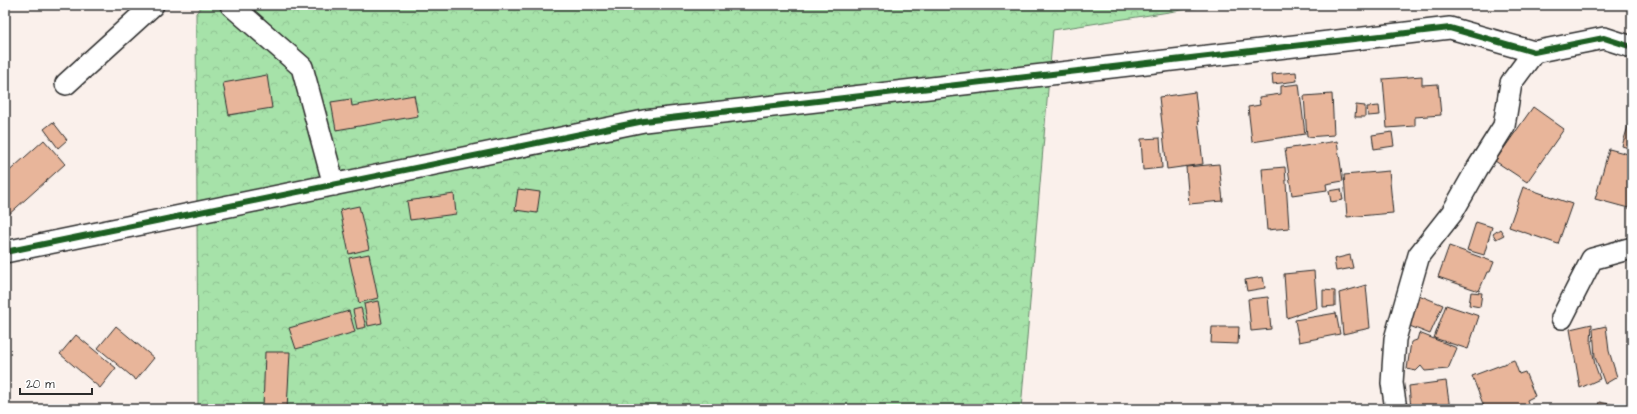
<svg xmlns="http://www.w3.org/2000/svg" width="1637" height="414" viewBox="0 0 1637 414" font-family="'Architects Daughter',sans-serif">
<style>
.forest{fill:url(#forest-crowns);stroke:#68866a}
.building{fill:#e8b59a;stroke:#2b2b2b}
.lines{fill:none;stroke-linecap:round;stroke-linejoin:round}
.street-casing{stroke:#2b2b2b;stroke-width:24}
.street{stroke:#fff;stroke-width:21}
.cycleway-casing{stroke:#fff;stroke-width:8}
.cycleway{stroke:#1b5e20;stroke-width:6}
</style>
<defs>
<pattern id="forest-crowns" width="20" height="18" patternUnits="userSpaceOnUse"><rect width="20" height="18" fill="#a6e2a9"/><path d="M2 6a3 3 0 1 1 6 0M12 15a3 3 0 1 1 6 0" fill="none" stroke="#8fc292"/></pattern>
</defs>
<rect width="100%" height="100%" fill="#faf0eb"/>
<filter id="ink" filterUnits="userSpaceOnUse"><feTurbulence type="fractalNoise" baseFrequency=".025" numOctaves="2"/><feDisplacementMap in="SourceGraphic" scale="8" xChannelSelector="R" yChannelSelector="G"/><feConvolveMatrix kernelMatrix="1 2 1 2 8 2 1 2 1" color-interpolation-filters="sRGB"/></filter>
<g filter="url(#ink)">
<!-- forest -->
<path class="forest" d="M203 5H1214L1053 30 1021 409H198L196 13Z"/>
<!-- building -->
<path class="building" d="M1296 72 1297 81 1273 84 1272 74Z
M267 75 272 108 229 115 223 83Z
M1422 76V85L1438 84 1441 115 1415 117V126L1387 128 1383 79Z
M1299 84 1305 134 1252 142 1248 107 1260 105 1259 97 1281 94V86Z
M1195 92 1203 164 1167 169 1159 97Z
M1332 94 1334 135 1307 137 1304 96Z
M414 95 418 116 336 130 331 102 351 99 352 106Z
M1356 105 1365 106V117H1355Z
M1379 106 1380 115 1368 116 1367 107Z
M1533 107 1564 129 1527 182 1495 161Z
M53 122 67 140 58 148 44 129Z
M1629 123 1632 125V149L1622 146Z
M1392 132 1394 146 1374 149 1372 135Z
M1160 138 1162 168 1143 170 1141 139Z
M44 140 65 164 7 216 5 214V175Z
M1337 141 1343 181 1326 184 1327 190 1292 195 1285 149Z
M1609 149 1632 155V209L1595 199Z
M1219 164 1223 201 1189 204 1186 167Z
M1285 167 1289 228 1267 230 1262 169Z
M1389 171 1393 213 1347 217 1344 175Z
M1523 187 1572 204 1558 244 1509 227Z
M518 189 540 192 537 213 515 210Z
M1341 189 1343 200 1331 202 1329 191Z
M454 194 456 214 410 220 407 201Z
M359 206 369 249 349 254 340 210Z
M1476 222 1492 227 1484 255 1467 250Z
M1500 229 1504 235 1496 239 1493 234Z
M1449 246 1494 262 1490 272H1487L1479 291 1438 277Z
M369 254 378 298 359 303 349 258Z
M1350 255 1353 268 1336 271 1334 259Z
M1314 271 1317 308 1287 318 1284 274Z
M1263 277 1265 288 1247 291 1245 280Z
M1366 285 1370 328 1343 334 1339 293Z
M1323 290 1335 291V306L1323 307Z
M1471 292 1482 293 1480 307 1469 305Z
M1414 293 1443 305 1430 334 1402 323Z
M1268 297 1271 329 1251 331 1248 299Z
M378 301 382 323 368 326 364 304Z
M1446 305 1479 316 1468 349 1434 338Z
M361 308 366 327 357 329 353 310Z
M349 311 355 332 296 349 289 328Z
M1336 313 1340 334 1299 342 1295 320Z
M1592 324 1591 343 1595 365 1600 379 1580 388 1570 329Z
M116 326 154 358 136 380 98 348Z
M1606 326 1609 351 1617 377 1605 384 1595 357 1593 329Z
M1212 327H1239L1238 344 1211 343Z
M1419 333 1457 348 1448 369 1425 371 1421 366 1416 371 1407 369 1411 342 1417 340Z
M76 335 116 368 100 388 60 354Z
M265 352H290L287 409H263Z
M1514 360 1519 374 1525 372 1535 396 1527 400 1530 409H1485L1472 376Z
M1446 381 1450 409H1411L1409 386Z
M1599 402 1632 408V409H1597Z"/>
<g class="lines">
<!-- street casing -->
<g class="street-casing">
<path id="street" d="M231 5 302 67 334 185
M66 84 153 5
M5 252 644 121 1450 28 1534 52 1604 38 1632 47
M1562 318 1592 259 1632 248
M1396 409 1392 383 1395 339 1419 255 1452 213 1477 169 1504 126 1511 83 1534 52"/>
</g>
<!-- street -->
<use href="#street" class="street"/>
<!-- cycleway casing -->
<g class="cycleway-casing">
<path id="cycleway" d="M5 252 644 121 1450 28 1534 52 1604 38 1632 47"/>
</g>
<!-- cycleway -->
<use href="#cycleway" class="cycleway"/>
</g>
</g>
<!-- margin -->
<rect width="1637" height="414" fill="none" stroke="#fff" stroke-width="20"/>
<rect x="10" y="10" width="1617" height="394" fill="none" stroke="#2b2b2b" stroke-width="1.5" filter="url(#ink)"/>
<!-- scale -->
<path d="M20 388v6h72v-6" fill="none" stroke="#2b2b2b" stroke-width="2"/>
<text x="26" y="388" font-size="12" fill="#2b2b2b" stroke="#ffffff" stroke-width="3" paint-order="stroke">20 m</text>
</svg>
